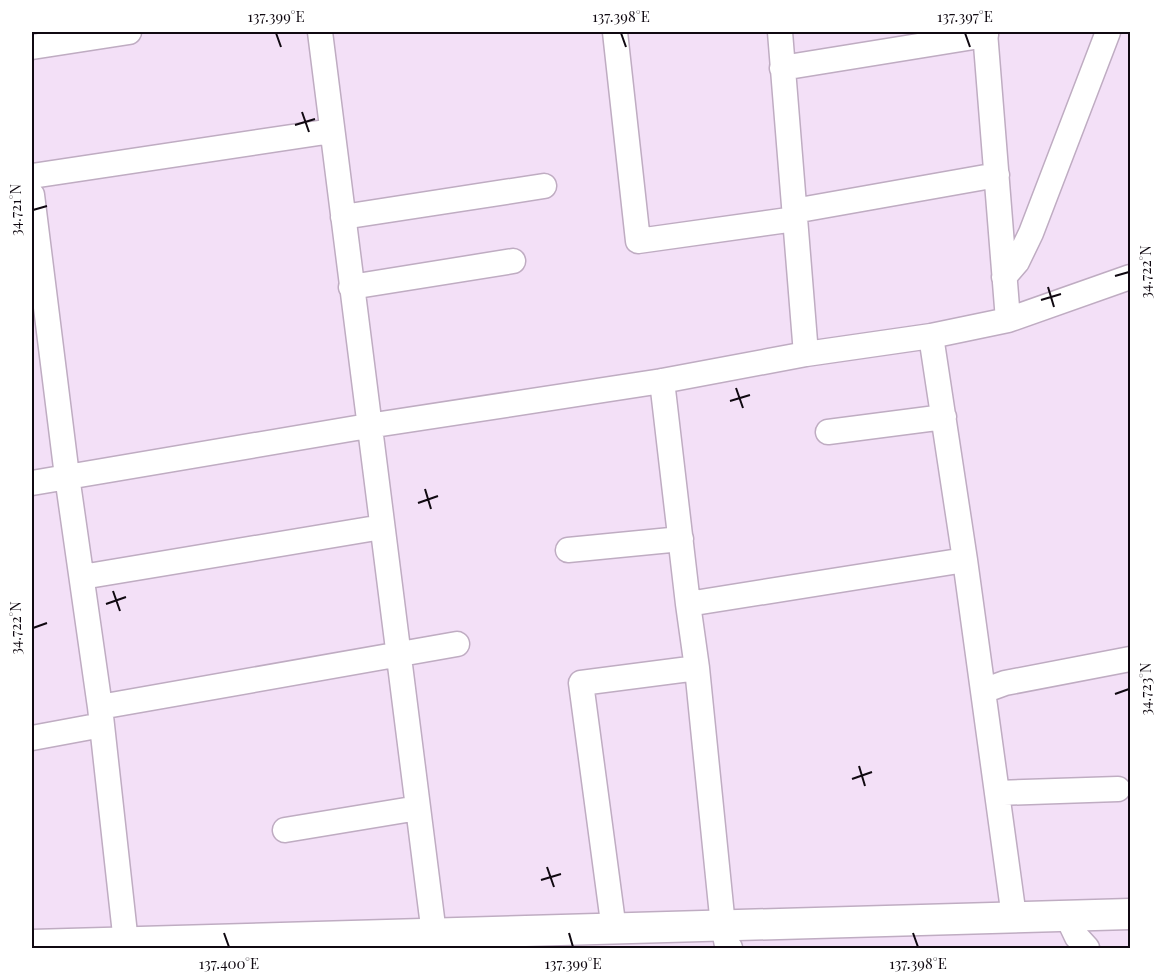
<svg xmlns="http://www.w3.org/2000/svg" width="1162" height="980" viewBox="0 0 1162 980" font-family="'Playfair Display',serif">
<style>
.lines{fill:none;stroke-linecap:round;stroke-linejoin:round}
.minor-casing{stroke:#bfacc2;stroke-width:27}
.tertiary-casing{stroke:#bfacc2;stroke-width:33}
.minor{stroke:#fff;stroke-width:24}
.tertiary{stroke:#fff;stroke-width:30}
.ticks{fill:none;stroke:#100911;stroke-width:2}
.neatline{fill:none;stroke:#100911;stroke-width:2}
.ticks-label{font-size:15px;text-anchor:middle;fill:#100911}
</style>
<rect width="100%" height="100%" fill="#f3e0f7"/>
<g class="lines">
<!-- minor casing -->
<g class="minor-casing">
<path id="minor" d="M320 32 434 934
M615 32 638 241 795 219
M780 32 806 354
M985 32 1008 320
M32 47 129 32
M782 68 986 35
M32 176 332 131
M32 195 67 476 100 707 126 943
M794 211 997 175
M343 217 544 186
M1004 277 1017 262 1031 233 1108 32
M351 287 513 261
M931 336 965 560 1014 917
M662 381 688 604 697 668 723 926 727 945 730 948
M828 432 944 417
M32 483 368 426 662 381 806 354 931 336 1008 320 1130 277
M568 550 681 539
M82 577 382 527
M688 604 965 560
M983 691 1005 683 1130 659
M100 707 457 644
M32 738 102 725
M997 793 1118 789
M285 830 418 808
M1067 916 1077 937 1087 948
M614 930 581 683 697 668"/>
</g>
<!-- tertiary casing -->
<g class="tertiary-casing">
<path id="tertiary" d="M32 945 1130 914"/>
</g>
<!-- minor -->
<use href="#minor" class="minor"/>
<!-- tertiary -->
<use href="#tertiary" class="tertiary"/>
</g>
<!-- ticks -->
<path class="ticks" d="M276 33 281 47M621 33 626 47M965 33 970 47M302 112 309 132M295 125 315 119M33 210 47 206M1115 276 1129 272M1048 287 1054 307M1041 300 1061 294M736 388 743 408M730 401 750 395M425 489 431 509M418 503 438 496M113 591 120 611M106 604 126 597M33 628 47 623M1115 694 1129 689M859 766 865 786M852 779 872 772M547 867 554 887M541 880 561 874M224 933 229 947M569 933 573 947M913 933 918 947"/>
<!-- border -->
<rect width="1162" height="980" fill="none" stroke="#ffffff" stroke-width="66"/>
<rect x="33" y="33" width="1096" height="914" class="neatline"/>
<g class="ticks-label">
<text x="276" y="22">137.399°E</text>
<text x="621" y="22">137.398°E</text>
<text x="965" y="22">137.397°E</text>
<text transform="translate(16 210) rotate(-90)" y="5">34.721°N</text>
<text transform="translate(1146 272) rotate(-90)" y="5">34.722°N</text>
<text transform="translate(16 628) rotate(-90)" y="5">34.722°N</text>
<text transform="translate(1146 689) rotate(-90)" y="5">34.723°N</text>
<text x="229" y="969">137.400°E</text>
<text x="573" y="969">137.399°E</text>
<text x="918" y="969">137.398°E</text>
</g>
</svg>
